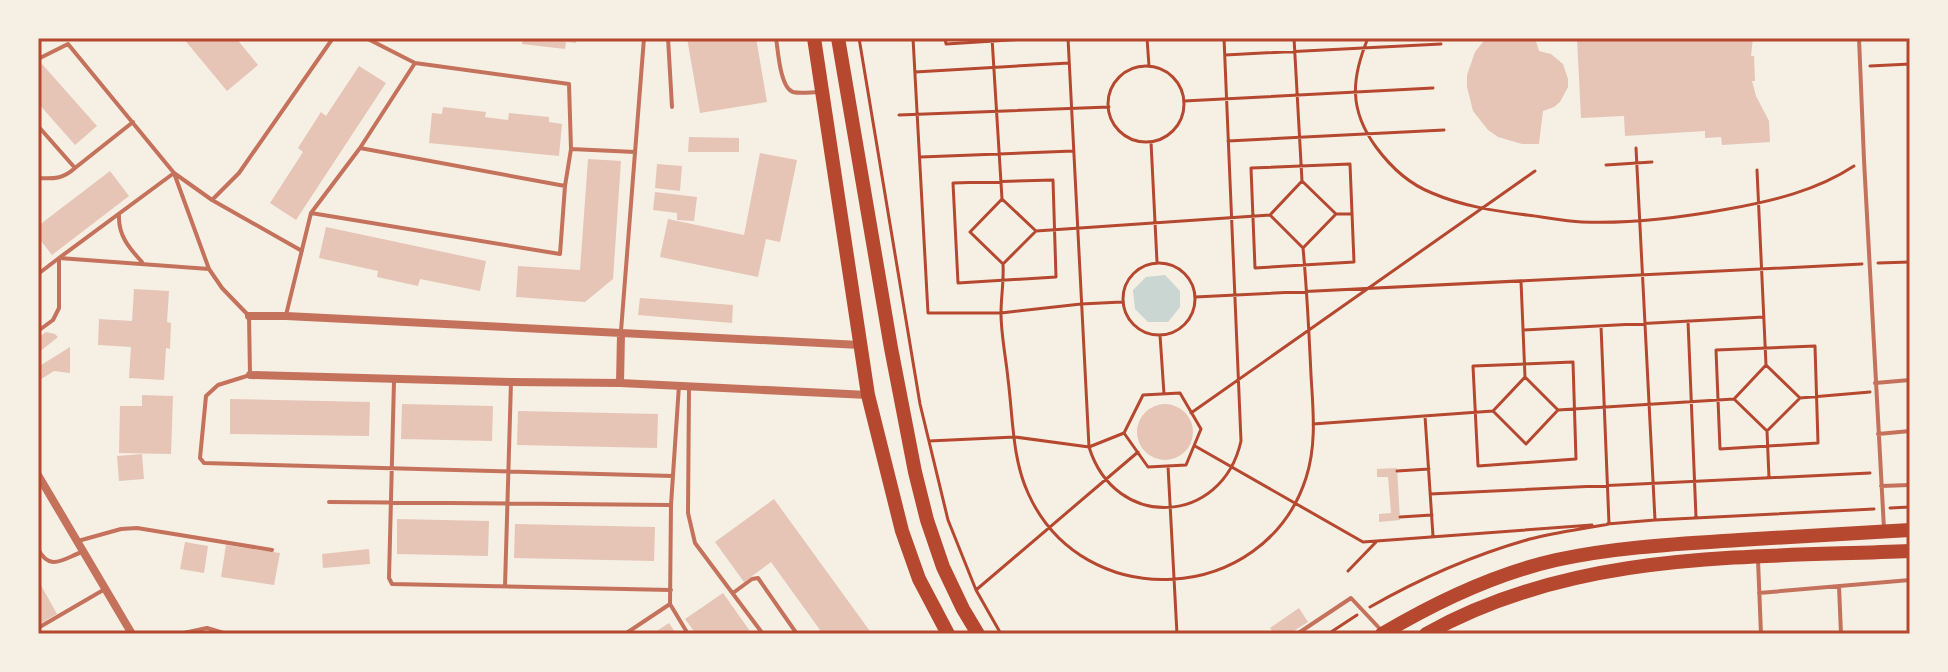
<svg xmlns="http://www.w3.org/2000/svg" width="1948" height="672" viewBox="0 0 1948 672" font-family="'Source Serif 4',serif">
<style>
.water{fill:#c9d6d2}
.building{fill:#e6c5b7}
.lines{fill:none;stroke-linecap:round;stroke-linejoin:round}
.path{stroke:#b5482f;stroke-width:3}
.service{stroke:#c5725c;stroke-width:4}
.minor{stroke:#c5725c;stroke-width:8}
.primary{stroke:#b5482f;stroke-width:14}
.trunk{stroke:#b5482f;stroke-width:14}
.neatline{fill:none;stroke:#b5482f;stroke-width:3}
</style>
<rect width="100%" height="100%" fill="#f6efe4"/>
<!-- water -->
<path class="water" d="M1165 275 1180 291V307L1168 322H1148L1135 309 1133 290 1146 277Z"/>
<!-- building -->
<path class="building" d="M183 38H236L258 65 227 91Z
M523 38H577L576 43 566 42 565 49 522 44Z
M687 38H756L767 102 700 113Z
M1486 38H1535L1539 51 1551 54 1563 64 1568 79V87L1560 102 1554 107 1543 111 1539 144H1522L1498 137 1488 130 1473 111 1467 87V75L1475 52Z
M1577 38H1753L1751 56H1754L1755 81H1752L1756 96 1769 121 1770 142 1722 145 1721 137 1705 138V131L1625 136 1624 116 1581 118Z
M42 64 97 126 75 145 38 103V67Z
M359 66 386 83 296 220 270 203 303 152 298 148 321 112 326 116Z
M443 107 486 112 485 117 508 120 509 113 549 117V122L562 124 559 156 429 143 432 113 442 114Z
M689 137 739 138V152H688Z
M760 153 797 160 780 242 766 239 758 277 660 257 668 219 744 235Z
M588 159 621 161 613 279 585 302 516 297 518 266 580 270Z
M657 164 682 166 680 191 655 188Z
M110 171 129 196 52 255 38 237V226Z
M655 192 697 197 694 221 677 220V213L653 210Z
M326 227 486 261 480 291 420 279 418 286 377 277 378 271 319 258Z
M134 289 169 291 167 322 171 323 170 349 166 348 164 380 129 378 131 347 98 345 99 319 132 321Z
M640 298 733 305 732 323 638 315Z
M46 332 55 334 58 337 38 353V338Z
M70 347V373L54 371 38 381V367Z
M142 395 173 396 171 454 119 453 120 406H142Z
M230 399 370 402 369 436 230 434Z
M402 404 493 406 492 441 401 439Z
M1137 432a28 28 0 1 1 56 0a28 28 0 1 1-56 0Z
M518 411 658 414 657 448 517 445Z
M142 454 144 479 119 481 117 456Z
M1397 468 1400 520 1379 522V514L1391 513 1388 477H1377V469Z
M774 499 872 634H814L820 630 771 562 744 582 715 542Z
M397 519 489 521 488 556 397 554Z
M515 524 655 527 654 561 514 558Z
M185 542 208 546 204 573 180 569Z
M226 545 280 553 274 585 221 577Z
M369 549 370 564 323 568 322 554Z
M38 580 57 614 38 625Z
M723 593 752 634H696L685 619Z
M1299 608 1308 622 1289 634H1274L1270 628Z
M669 623 676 634H652Z"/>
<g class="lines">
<!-- path -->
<path class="path" d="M859 38 920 404 948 520 976 590 1001 634
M913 38 928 313H1001L1081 304 1122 302
M945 38 946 44 1040 38
M992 38 1002 199
M1068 38 1089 447C1115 531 1222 526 1241 441L1224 38
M1147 38 1149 66
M1294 38 1302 181
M1368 38C1351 79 1349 110 1376 147 1390 166 1409 184 1432 193 1462 206 1495 211 1527 215 1545 217 1563 221 1582 222 1631 224 1679 218 1728 209 1772 201 1816 191 1854 166
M1225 55 1441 44
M1870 66 1910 64
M1108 104a38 38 0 1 1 76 0a38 38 0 1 1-76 0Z
M915 72 1069 63
M1184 101 1433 88
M899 115 1109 107
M1228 141 1444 130
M1151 142 1157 262
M1636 148 1655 520 1874 509
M921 157 1073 151
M1350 164 1354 262 1255 268 1251 168Z
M1606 165 1652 162
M1757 170 1766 365
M1053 180 1056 277 958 283 953 183Z
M1336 214 1303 248 1270 215 1302 181 1336 214H1352
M1036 231 1002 199 970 232 1003 264 1036 231 1270 215
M1123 299a36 36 0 1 1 72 0a36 36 0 1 1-72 0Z
M1878 263 1910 262
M1003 264C1004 281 1001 297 1001 313 1001 335 1006 358 1008 379 1013 417 1012 458 1028 493 1083 616 1265 605 1306 478 1317 444 1313 409 1311 375 1309 332 1307 290 1303 248
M1521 281 1525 377
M1195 297 1862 264
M1688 321 1696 517
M1523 330 1764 317
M1160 335 1164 394
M1815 346 1818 443 1720 449 1716 350Z
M1573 362 1576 459 1478 466 1473 366Z
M1180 393 1201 429 1186 465 1148 467 1124 433 1143 395Z
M1800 398 1766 365 1734 399 1767 431 1800 398 1870 392
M1558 410 1525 377 1493 411 1526 444 1558 410 1734 399
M1191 413 1535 171
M1425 416 1433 536
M1313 424 1493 411
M1767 431 1769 478
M929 441 1015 437 1089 447 1124 433
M1195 446 1363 542 1592 525
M1168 466 1177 634
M1397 471 1429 469
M1430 494 1870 473
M1890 508 1910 507
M1400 517 1432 515
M1607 524 1655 520
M1348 571 1377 541
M976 590 1138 452
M1370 607C1421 578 1473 555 1530 539 1555 532 1583 529 1609 524L1601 326
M1328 634 1357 615"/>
<!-- service -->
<path class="service" d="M366 38 415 63 569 84 571 149
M668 38 672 107
M776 38C778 50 780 88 793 92 801 94 811 92 819 92
M1859 38 1864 160 1884 529
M38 59 68 44 174 173 209 269 222 288 249 316 250 375 218 385 206 396 200 458 204 463 673 476
M38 126 75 168 133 122
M360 148 415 63
M38 178C54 179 63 179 75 168
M212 200 302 251
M311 213 560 254 565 186
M119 215C118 235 129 248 142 262
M38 274 59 258 209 269
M286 315 311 213 360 148 565 186 571 149 635 152
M38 331 53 320 59 308V258L174 173 212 200 239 173 333 38
M621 331 644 38
M394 381 389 578 392 584 671 590
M1875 383 1910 380
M689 388 688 513 695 543 763 634
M1878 434 1910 431
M1881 486 1910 485
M329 502 671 505
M78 541 121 529 137 528 272 550
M38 549C50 572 63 559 82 552
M1758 560 1761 634
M505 586 511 382
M1839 586 1841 634
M733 593 752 579 758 578 797 634
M1759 593 1910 580
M670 604 688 634
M38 628 105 589
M179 634 207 628 227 634
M625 634 670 604 671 505 679 385
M1297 634 1351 598 1382 631"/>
<!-- minor -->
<path class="minor" d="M249 316H286L860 345
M250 375 511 382 620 383 868 395
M620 383 621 334
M38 475 132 634"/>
<!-- primary -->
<path class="primary" d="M1382 634C1436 602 1494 574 1556 560 1616 547 1677 544 1739 540 1796 537 1853 533 1910 530
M1426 634C1576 550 1745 558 1910 551"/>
<!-- trunk -->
<path class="trunk" d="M814 38 868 395 902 531 919 579 948 634
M838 38 891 348 915 472 927 520 943 567 963 609 978 634"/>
</g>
<!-- border -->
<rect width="1948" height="672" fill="none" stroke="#f6efe4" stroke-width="80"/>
<rect x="40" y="40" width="1868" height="592" class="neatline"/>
</svg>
